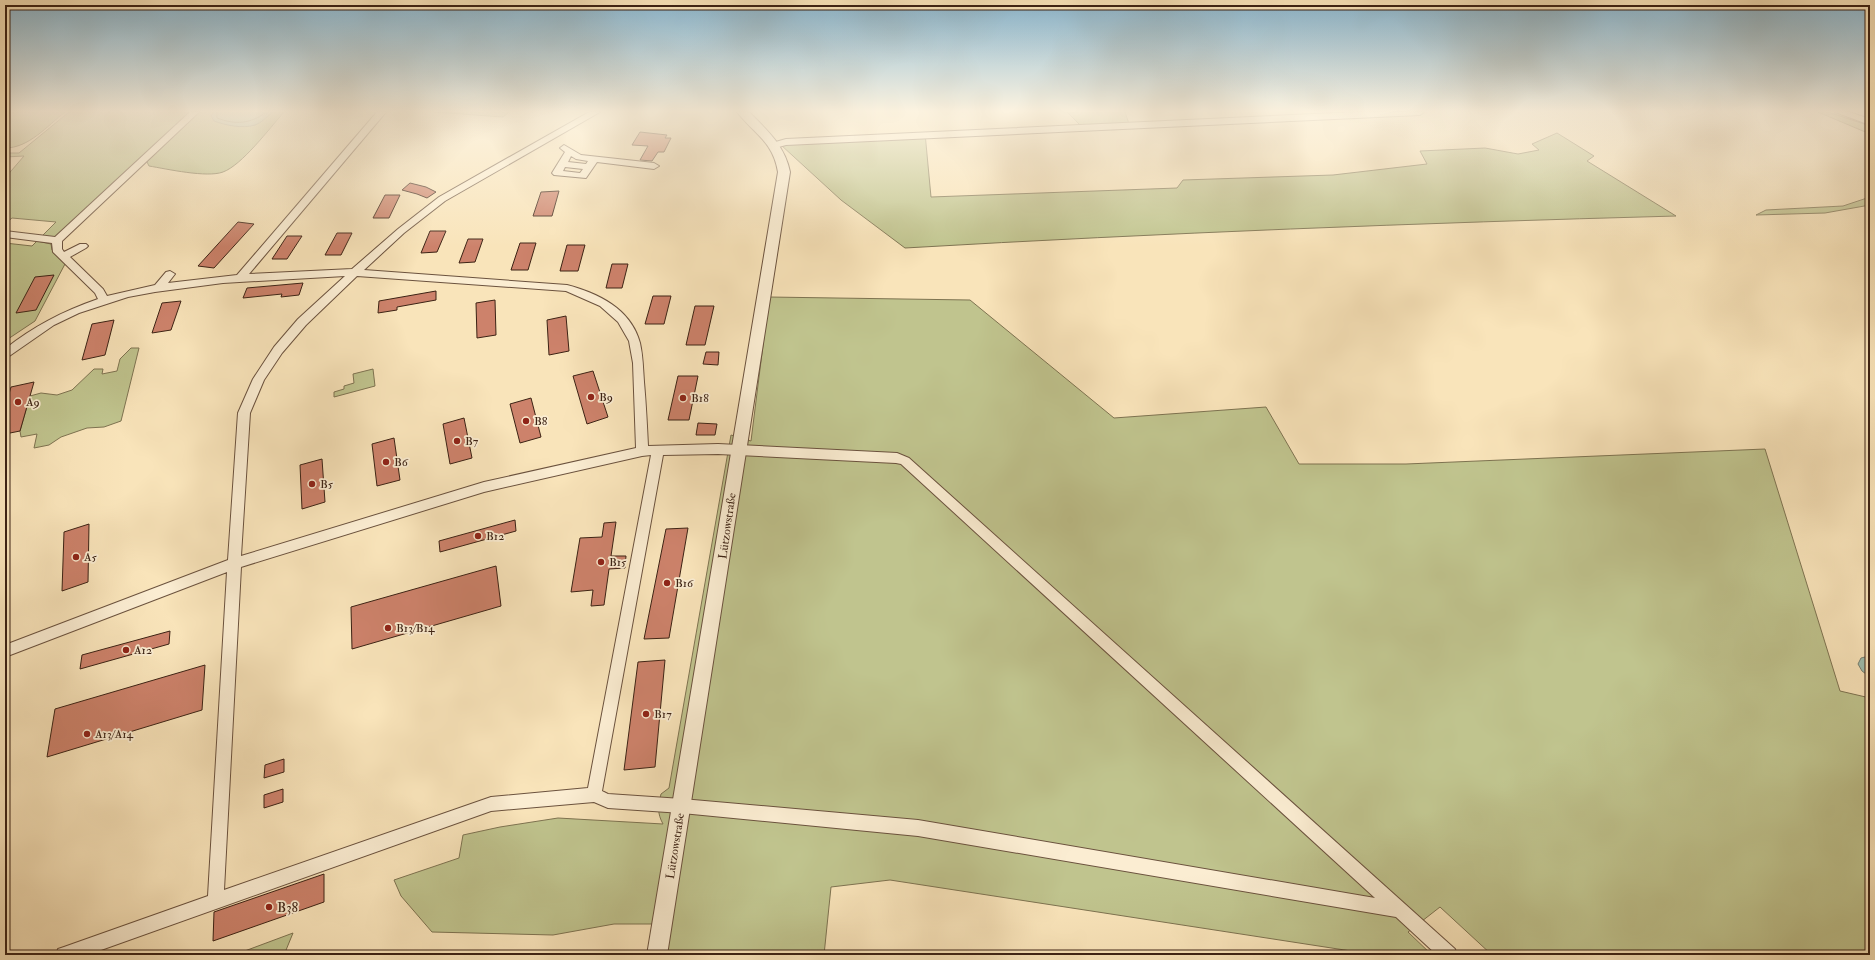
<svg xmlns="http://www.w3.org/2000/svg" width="1875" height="960" viewBox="0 0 1875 960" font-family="'IM FELL Double Pica',serif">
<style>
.green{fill:#c0c48e;stroke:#7e7351}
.water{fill:#9ebfb0;stroke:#778072}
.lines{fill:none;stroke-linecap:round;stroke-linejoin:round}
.shore{stroke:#6d7062;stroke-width:1}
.building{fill:#cd826b;stroke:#3c2214}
.minor-casing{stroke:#6b523e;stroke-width:2}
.tertiary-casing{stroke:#6b523e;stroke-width:2}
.minor{fill:#fbedd2;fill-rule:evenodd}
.tertiary{fill:#fbedd2;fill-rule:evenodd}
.poi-dot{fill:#8f2418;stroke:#fbedd2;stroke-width:1.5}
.labels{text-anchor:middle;stroke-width:3.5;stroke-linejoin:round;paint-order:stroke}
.poi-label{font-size:12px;fill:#3c2214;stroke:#fbedd2;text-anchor:start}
.street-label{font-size:12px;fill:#3c2214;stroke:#fbedd2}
.near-poi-label{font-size:14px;fill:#3c2214;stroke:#fbedd2;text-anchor:start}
</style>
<rect width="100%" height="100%" fill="#f9e4ba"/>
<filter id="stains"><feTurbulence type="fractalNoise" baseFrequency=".005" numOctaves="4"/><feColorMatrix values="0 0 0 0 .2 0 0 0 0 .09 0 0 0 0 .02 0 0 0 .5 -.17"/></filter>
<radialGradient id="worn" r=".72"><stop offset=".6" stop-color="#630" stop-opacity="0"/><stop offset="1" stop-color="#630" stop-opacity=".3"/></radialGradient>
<!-- green -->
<path class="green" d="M5 112H65C47 126 29 148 5 148Z
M69 112H214L211 116 255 125 273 112H284C269 129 242 165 223 172 207 178 167 169 149 166L146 160 59 238 42 236 56 222 12 218 5 224V178L24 156 5 157V153H19Z
M434 112H509L503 117Z
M1067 112H1125L1129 124 1082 127Z
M1818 112H1828L1870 126V134Z
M925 133 931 197 1177 188 1183 180 1333 175 1427 164 1420 151 1485 148 1518 154 1539 150 1532 144 1557 133 1594 156 1587 161 1676 216C1419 223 1162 233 905 248L841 200 781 145Z
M1870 197V205L1825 213 1756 215 1766 210 1843 206Z
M37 241 51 244 52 250 65 264 35 321 5 341V243L32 246Z
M769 297 970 300 1114 418 1266 407 1299 464H1406L1765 449 1840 691 1870 698V955H1492L1440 907 1408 932 1432 955H1377L890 880 831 887 824 955H663L667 924H614L553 935 432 932 401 896 394 880 459 858 463 835 500 827 558 818 663 824C657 813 658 806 661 794L669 788 731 435 751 441Z
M131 348H139L121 421 104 427 87 428 61 437 49 445 34 448 37 434 21 437 20 431 30 396 41 393 57 395 72 390 94 369H103L102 374 117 371 120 359Z
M373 369 375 386 334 397V392L344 389V386L354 383 353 374Z
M293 933 284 955H234Z"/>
<!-- water -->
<path class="water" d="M214 112H273C268 116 261 123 255 125 242 129 225 125 214 121L211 116Z
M1865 657 1870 658V677L1862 671 1858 664 1861 658Z"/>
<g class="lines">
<!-- shore -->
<path class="shore" d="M217 112V118C235 125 251 124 266 112"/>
</g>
<!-- building -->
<path class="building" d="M640 132 667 135 665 138H671L664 152H658L652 161 640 160 648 146 632 145Z
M410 183 426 187 436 192 427 198 417 194 402 190Z
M559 191 552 216H533L541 192Z
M385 195H400L389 218H373Z
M238 222 254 224 214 268 198 266Z
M430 231H446L437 252 421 253Z
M337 233H352L341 255H325Z
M287 236H302L287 259H272Z
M468 239H483L475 262 459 263Z
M520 243H536L528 270H511Z
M567 245H585L578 271H560Z
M612 264H628L622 288H606Z
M54 275 36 310 16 313 35 277Z
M303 283 299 295 281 297 282 294 243 298 247 288Z
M436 291V300L397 307V310L378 313 379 301Z
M653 296H671L664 324H645Z
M495 300 496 335 477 338 476 303Z
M181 301 171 330 152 333 162 303Z
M695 306H714L705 345H686Z
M566 316 569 351 549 355 547 320Z
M114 320 105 355 82 360 92 324Z
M706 352H719L718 365 703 364Z
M593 371 608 417 587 424 573 376Z
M678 376H698L689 420H668Z
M34 382 20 431 5 434V408L11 387Z
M531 398 541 437 520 443 510 404Z
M464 418 472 458 450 464 443 424Z
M698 423 717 424 715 435H696Z
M394 438 400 480 377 486 372 444Z
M322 459 325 502 302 509 300 465Z
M515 520 516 531 440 552 439 541Z
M616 522 611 556H626L625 568 609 569 604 605 591 606 593 590 571 592 580 538 602 537 604 523Z
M89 524 88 582 62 591 64 532Z
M688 528 669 638 644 639 666 529Z
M496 566 501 606 352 649 351 607Z
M170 631 169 644 80 669 82 655Z
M665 660 655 767 624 770 638 662Z
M205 665 202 710 47 757 55 709Z
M284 759V772L264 778 265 765Z
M283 789V802L264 808V795Z
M324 874V902L213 941 214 912Z"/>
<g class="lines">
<!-- minor casing -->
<g class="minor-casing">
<path id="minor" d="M190 112H199L62 241V249L64 252 80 244H86L88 246 86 248 70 257 103 289 107 296 155 285 166 272 170 271 175 274 168 283 237 275 377 112H386L249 274 352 269 398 229 439 197 589 112H600L445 201 404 233 364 270 567 285C598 293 631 309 640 343 643 356 643 369 644 382 646 404 647 425 648 446L718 444 897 453 909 458 1455 949 1457 955H1437L1396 917 918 836 682 813 608 808 594 802 491 811 87 955H56L58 949 64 947 208 896 227 572 5 657V645L228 560 238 413 253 379 274 347 298 319 345 276 223 283 155 292 128 297 79 313 54 325 5 359V349C34 326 63 311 98 299L95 293 53 252 52 243 5 237V231L55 237ZM357 276 566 291 600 306 618 322 629 341 633 363 636 448 484 482 241 556 250 413 264 380 282 353 306 325ZM718 454 896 463 901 464 1375 898 918 820 682 799 608 794 602 791 663 455ZM651 455 588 788 491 797 224 890 241 567 484 492 642 456Z
M1357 112H1424L1420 115 786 145 775 148 771 145 772 143 786 139Z
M1835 112H1849L1870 119V125Z
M564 145 581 155 654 163 659 166 654 169 597 162 586 178 554 175 552 173 565 152 560 148ZM571 156 576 159 588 161 586 164 568 162ZM565 167 583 169 580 173 563 171Z"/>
</g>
<!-- tertiary casing -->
<g class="tertiary-casing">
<path id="tertiary" d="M737 112H749C767 130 785 146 790 172L667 955H647L778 172C773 141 754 134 737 112Z"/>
</g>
<!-- minor -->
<use href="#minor" class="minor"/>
<!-- tertiary -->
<use href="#tertiary" class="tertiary"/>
</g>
<!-- sky -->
<linearGradient id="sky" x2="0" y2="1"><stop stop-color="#8ab8d2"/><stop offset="0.45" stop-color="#fcf3e0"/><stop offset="1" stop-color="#fcf3e0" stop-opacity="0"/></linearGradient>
<rect width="1875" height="247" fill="url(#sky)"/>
<!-- markers -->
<g class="poi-dot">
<circle cx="591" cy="397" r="4"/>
<circle cx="683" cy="398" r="4"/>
<circle cx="18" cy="402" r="4"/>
<circle cx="526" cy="421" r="4"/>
<circle cx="457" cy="441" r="4"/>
<circle cx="386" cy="462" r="4"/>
<circle cx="312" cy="484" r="4"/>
<circle cx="478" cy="536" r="4"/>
<circle cx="76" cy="557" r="4"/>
<circle cx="601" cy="562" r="4"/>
<circle cx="667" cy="583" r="4"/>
<circle cx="388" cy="628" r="4"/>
<circle cx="126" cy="650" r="4"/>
<circle cx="646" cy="714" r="4"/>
<circle cx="87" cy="734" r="4"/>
<circle cx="269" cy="907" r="4"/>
</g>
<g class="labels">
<!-- poi labels -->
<g class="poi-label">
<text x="599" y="401">B9</text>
<text x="691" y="402">B18</text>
<text x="26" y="406">A9</text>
<text x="534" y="425">B8</text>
<text x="465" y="445">B7</text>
<text x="394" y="466">B6</text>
<text x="320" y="488">B5</text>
<text x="486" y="540">B12</text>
<text x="84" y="561">A5</text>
<text x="609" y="566">B15</text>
<text x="675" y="587">B16</text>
<text x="396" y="632">B13/B14</text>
<text x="134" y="654">A12</text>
<text x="654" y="718">B17</text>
<text x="95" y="738">A13/A14</text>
</g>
<!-- street labels -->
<g class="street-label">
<text transform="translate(727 526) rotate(-82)" y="4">Lützowstraße</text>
<text transform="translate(675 846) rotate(-81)" y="4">Lützowstraße</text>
</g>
<!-- near-poi labels -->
<g class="near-poi-label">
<text x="277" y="912">B38</text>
</g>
</g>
<!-- margin -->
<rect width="1875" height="960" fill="none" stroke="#f9e4ba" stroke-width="20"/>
<rect x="6" y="6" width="1863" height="948" fill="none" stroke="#3c2214" stroke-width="2"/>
<rect x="10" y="10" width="1855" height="940" fill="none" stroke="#3c2214"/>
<rect width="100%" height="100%" filter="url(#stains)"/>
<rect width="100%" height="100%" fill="url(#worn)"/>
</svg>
